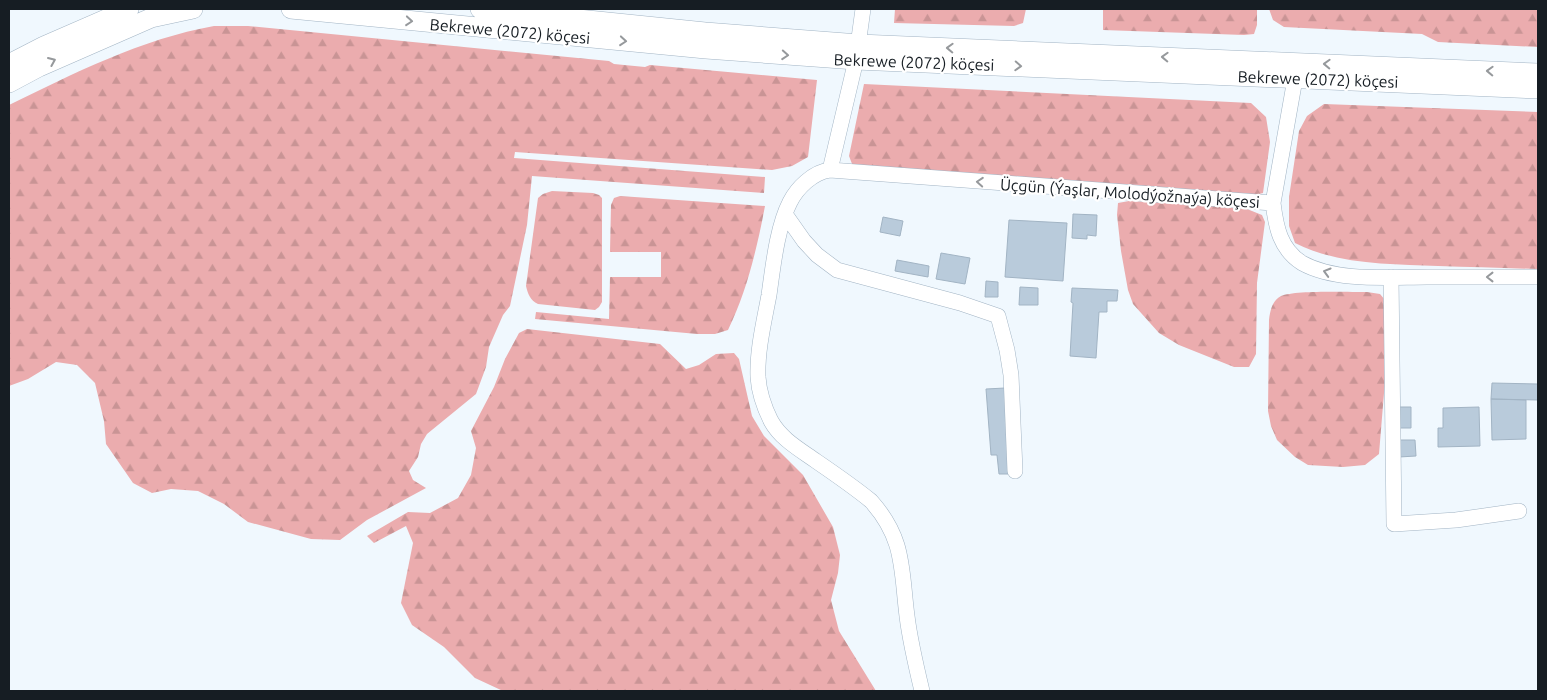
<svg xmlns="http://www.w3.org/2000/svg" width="1547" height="700" viewBox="0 0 1547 700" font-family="Ubuntu,sans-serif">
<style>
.forest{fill:url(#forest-firs)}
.building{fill:#b9cbdb;stroke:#a2b4c4}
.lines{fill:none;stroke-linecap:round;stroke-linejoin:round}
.minor-casing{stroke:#a2b4c4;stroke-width:16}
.major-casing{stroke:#a2b4c4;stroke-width:20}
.minor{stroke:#fff;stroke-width:15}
.major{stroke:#fff;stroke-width:19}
.oneway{stroke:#96999c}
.labels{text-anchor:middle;stroke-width:4.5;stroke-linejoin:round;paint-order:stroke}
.street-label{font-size:16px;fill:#161d23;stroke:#fff}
</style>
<defs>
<pattern id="forest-firs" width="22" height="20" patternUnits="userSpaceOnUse" patternTransform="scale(1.25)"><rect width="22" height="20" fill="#ebacae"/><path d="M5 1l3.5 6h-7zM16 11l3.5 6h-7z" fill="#c99495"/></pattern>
</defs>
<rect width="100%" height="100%" fill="#f0f8fe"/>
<!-- forest -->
<path class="forest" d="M895 9H1026L1023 23 1014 26 894 23Z
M1103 9H1257V25L1254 34 1244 35 1103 30Z
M1269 9H1538V47L1438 42 1422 34 1284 27 1273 20Z
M214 26H248L609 61 614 64 645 67 650 65 817 80 808 157 792 166 772 170 515 152 514 158 765 177 764 193 532 176 527 225 510 306 503 315 489 347 486 367 476 394 427 434 421 444 418 457 409 471 413 480 426 488 367 520 340 540 311 539 248 522 224 504 198 491 171 489 152 493 133 483 106 444 104 421 95 383 77 365 56 362 28 379 9 386V105C75 73 141 39 214 26Z
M864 84 1251 103 1266 117 1270 142 1263 193 1255 195 854 169 849 156Z
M1324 104 1538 112V269C1505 268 1471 267 1438 266 1391 264 1338 265 1295 243L1289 226V197L1299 131 1307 116Z
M552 191 593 193 599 195 602 198V302L599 307 595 310 538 304C530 300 528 294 526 286L538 198 543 194Z
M620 196 765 206C757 248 747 291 728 330L715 334H697L535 319 536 312 609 319 610 277H661V252H610L611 205 614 198Z
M1129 201 1204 205 1247 209 1262 215 1265 222 1257 283 1256 354 1249 367H1234L1179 345 1159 333 1133 304 1128 290 1121 251 1117 215 1118 203Z
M1367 292 1380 294 1385 300V381L1379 454 1365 465 1343 467 1308 465 1295 457 1277 440 1271 426 1268 411 1269 320C1270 311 1272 301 1281 296 1294 290 1349 292 1367 292Z
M527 329 660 344 686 369 699 365 716 354 734 353 739 359 752 416 764 436 803 475 833 527 840 555 838 573 831 600 839 631 876 691H503L475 678 444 647 412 625 401 603 413 543 406 526 374 543 367 536 408 512 430 513 458 498 471 475 476 448 471 431 494 387 505 359 519 333Z"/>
<!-- building -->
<path class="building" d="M1073 214 1097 215 1096 236 1087 235V239L1072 238Z
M883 217 903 221 900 236 880 232Z
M1009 220 1067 223 1063 281 1005 277Z
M941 253 970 258 965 284 936 279Z
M897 260 929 266 928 277 895 271Z
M986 281 998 282V297H985Z
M1020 287 1038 288V305H1019Z
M1072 288 1118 290 1117 301H1107V312H1099L1096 358 1070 356 1073 303 1071 302Z
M1492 383 1538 384V400L1491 399Z
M1005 388 1011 474H999L997 455H991L986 389Z
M1491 399 1526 400V439L1492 440Z
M1399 407H1411V428H1399Z
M1479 407 1480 446 1438 447V428H1443V408Z
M1399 440H1415L1416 456 1399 457Z"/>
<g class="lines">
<!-- minor casing -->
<g class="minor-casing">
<path id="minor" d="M830 170 856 60 863 9
M1273 203 1295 79
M785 214 804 241 817 255 837 270 960 303 998 316 1007 350 1011 375 1015 471
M1391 277 1394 524 1456 520 1519 511
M922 691C916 666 910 641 907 616 901 569 905 539 871 501 854 487 835 474 816 461 799 449 781 439 771 421 764 407 759 393 758 377 757 350 764 322 769 295 773 267 777 227 790 202 797 188 813 172 830 170L1273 203C1276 227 1280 249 1302 263 1336 282 1389 277 1427 277 1464 277 1501 277 1538 277"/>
</g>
<!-- major casing -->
<g class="major-casing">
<path id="major" d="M291 9 706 49 856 60 1538 89
M480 9 705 32 859 44 1538 73
M9 64 44 46 129 9
M9 83 39 67 151 18 193 9"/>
</g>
<!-- minor -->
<use href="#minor" class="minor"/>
<!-- major -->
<use href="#major" class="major"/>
</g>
<!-- one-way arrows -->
<defs><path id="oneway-chevron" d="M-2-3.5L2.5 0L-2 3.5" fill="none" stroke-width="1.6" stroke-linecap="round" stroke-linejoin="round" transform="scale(1.25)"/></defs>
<g class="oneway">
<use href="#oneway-chevron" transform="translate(409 21) rotate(5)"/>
<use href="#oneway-chevron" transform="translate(623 41) rotate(5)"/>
<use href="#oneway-chevron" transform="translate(950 48) rotate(-178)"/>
<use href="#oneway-chevron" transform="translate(785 55) rotate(4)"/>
<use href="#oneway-chevron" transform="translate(1165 57) rotate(-178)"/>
<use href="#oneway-chevron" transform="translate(52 61) rotate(-23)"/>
<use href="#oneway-chevron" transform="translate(1327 64) rotate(-178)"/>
<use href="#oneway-chevron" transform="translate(1018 66) rotate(3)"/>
<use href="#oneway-chevron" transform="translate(1490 71) rotate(-178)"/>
<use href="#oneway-chevron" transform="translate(980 182) rotate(-176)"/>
<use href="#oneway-chevron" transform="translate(1327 272) rotate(-164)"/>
<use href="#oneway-chevron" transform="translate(1490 277) rotate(-180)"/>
</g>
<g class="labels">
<!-- street labels -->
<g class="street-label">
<text transform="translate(510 31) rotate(5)" y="6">Bekrewe (2072) köçesi</text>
<text transform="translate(914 62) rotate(2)" y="6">Bekrewe (2072) köçesi</text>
<text transform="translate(1318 79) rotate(2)" y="6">Bekrewe (2072) köçesi</text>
<text transform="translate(1130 193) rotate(4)" y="6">Üçgün (Ýaşlar, Molodýožnaýa) köçesi</text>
</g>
</g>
<!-- border -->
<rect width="1547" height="700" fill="none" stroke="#161d23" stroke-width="20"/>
</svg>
